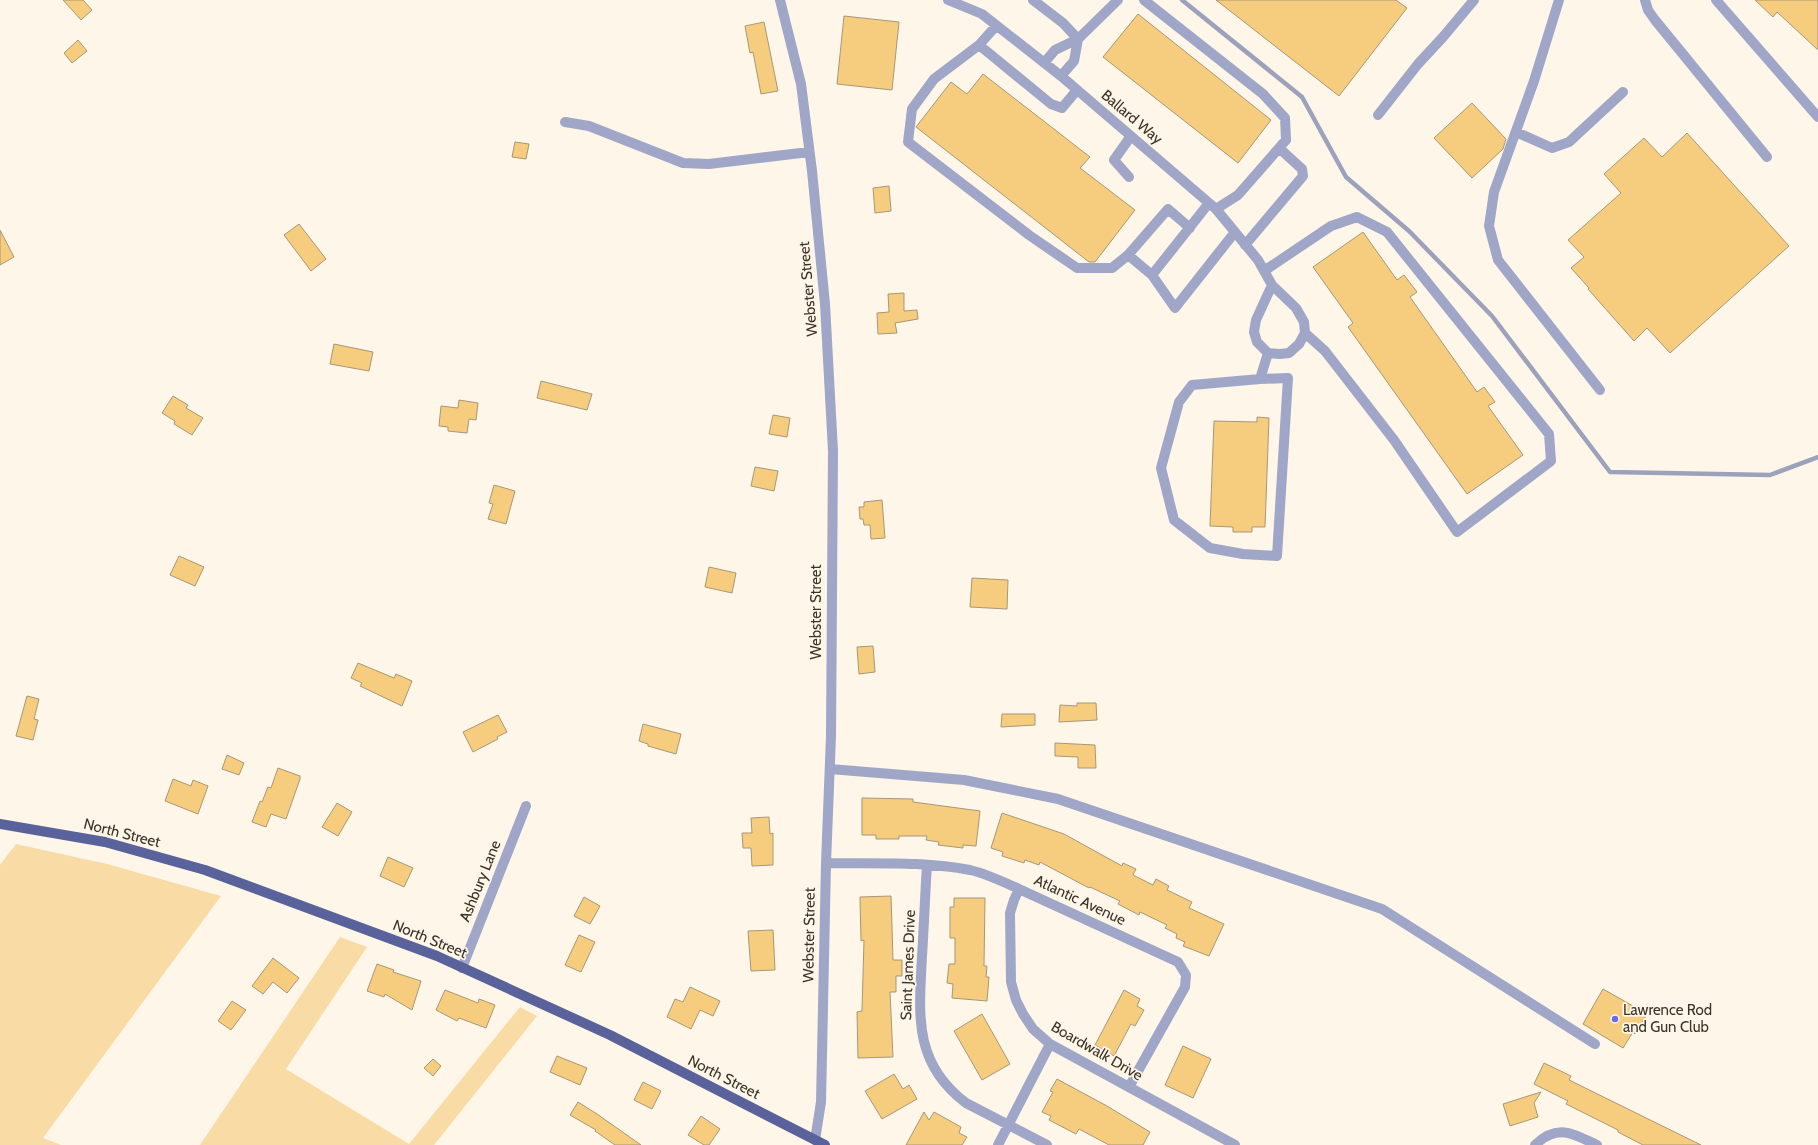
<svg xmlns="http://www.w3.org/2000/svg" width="1818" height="1145" viewBox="0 0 1818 1145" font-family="Cabin,sans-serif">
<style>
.green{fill:#f9dca5}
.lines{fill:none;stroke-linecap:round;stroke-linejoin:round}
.stream{stroke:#9ca1bc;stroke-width:4.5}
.building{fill:#f6cd7f;stroke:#a89777}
.minor{stroke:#9fa6c7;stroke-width:10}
.major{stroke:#59629b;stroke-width:10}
.poi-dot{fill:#646ee6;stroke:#fef6e9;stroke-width:1.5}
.labels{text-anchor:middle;stroke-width:3.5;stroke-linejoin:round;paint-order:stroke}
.street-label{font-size:15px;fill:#3a3225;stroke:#fef6e9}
.poi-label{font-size:15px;fill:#3a3225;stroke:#fef6e9;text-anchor:start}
</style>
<rect width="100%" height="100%" fill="#fef6e9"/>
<!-- green -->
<path class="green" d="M16 844 107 864 221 896 43 1138 61 1145H0V865Z
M340 937 367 947 286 1069 409 1144 520 1007 537 1016 434 1145H200Z"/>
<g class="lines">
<!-- stream -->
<path class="stream" d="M1182 0 1302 97 1346 177 1409 231 1492 316 1610 472 1770 475 1818 457"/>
</g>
<!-- building -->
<path class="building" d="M63 0H83L92 10 81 20Z
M1216 0H1396L1407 8 1339 96Z
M1755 0H1818V50L1777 12 1773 17Z
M1138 14 1271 120 1238 163 1103 57Z
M844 16 899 22 892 90 837 84Z
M764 22 778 91 761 94 753 52 750 53 745 26Z
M78 40 87 51 72 63 64 53Z
M983 74 1090 157 1080 168 1135 210 1095 262H1089L916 127 951 82 967 94Z
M1472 103 1506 139 1503 149 1472 178 1434 138Z
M1687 133 1789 246 1670 353 1647 328 1634 341 1588 289 1589 288 1571 268 1584 257 1568 240 1621 193 1604 174 1644 138 1662 157Z
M515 142 529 144 526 159 512 157Z
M889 186 891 211 875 213 873 188Z
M299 224 326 259 311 271 284 235Z
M0 230 14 257 0 265Z
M1363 232 1397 280 1404 275 1417 292 1410 297 1477 392 1484 387 1495 402 1488 406 1523 455 1467 494 1348 327 1353 323 1313 267Z
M904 293V311L917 310 918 319 895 323 897 333 878 334 877 313 889 312 888 294Z
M334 344 373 352 369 371 330 364Z
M541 381 592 394 587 410 537 398Z
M173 396 188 405 186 408 203 418 192 435 174 424 175 421 162 413Z
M459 400 478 403 476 420 469 419 467 433 448 431V427L439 426 441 406 458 408Z
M773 415 790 418 787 437 769 434Z
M1257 417 1269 418 1265 527H1252V532H1233V527L1210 526 1214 421 1257 422Z
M755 467 778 471 774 491 751 486Z
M494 485 515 491 506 524 488 519 493 504 489 503Z
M882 500 885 538 871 539 870 525H864L863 519H860L859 507H864V502Z
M179 556 204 567 195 586 170 575Z
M709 567 736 573 732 593 705 587Z
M972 578 1008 580 1007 609 970 607Z
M873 646 875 672 859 674 857 647Z
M358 663 394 678 396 674 412 681 402 706 360 686 362 683 351 678Z
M27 696 39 699 34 719 38 720 33 740 16 736Z
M1077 703H1096L1097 720 1059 722 1060 705 1077 706Z
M1002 714H1035V725L1001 727Z
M498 715 507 732 497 737 498 739 473 752 463 732Z
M643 724 681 734 676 754 648 746V744L639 741Z
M1055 743 1095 745 1096 768H1078V757L1055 756Z
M227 755 244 763 239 775 222 769Z
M278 768 300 776V779L286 819 271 814 266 827 252 822 260 801 262 802 268 787 271 788Z
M173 779 191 786 193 780 208 786 198 814 165 801Z
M862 798 913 799V802L980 811 976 846 963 845V848L938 845 939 842 926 840 927 836H899V839H876V835H862Z
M337 803 352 812 338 836 322 827Z
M1002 813 1064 834 1122 866 1123 863 1136 869 1133 875 1153 885 1156 879 1169 886 1167 890 1192 902 1189 908 1224 924 1209 956 1183 946 1185 942 1176 938 1177 934 1165 928 1167 925 1140 912 1139 915 1118 904 1120 901 1090 887 1089 888 1040 862 1039 865 1025 860 1024 863 1002 856 1003 852 991 848Z
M769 817 770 834 773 833V865L752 866 751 848H743L742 833H752L751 818Z
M388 857 413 868 404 887 380 876Z
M891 896 893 960H902V976H896V992H890L893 1057 858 1058 857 1012 862 1011 864 940 861 941 860 897Z
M584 897 600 906 590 924 574 916Z
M954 898H985L984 966H987L986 977H989L987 1001 952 998 953 984 947 983 949 964H955V938H950V907H954Z
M773 930 775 970 751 971 748 931Z
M579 935 595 942 581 972 565 965Z
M273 958 299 978 287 993 273 982 263 994 252 986Z
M377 964 394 970 393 972 421 981 412 1010 385 994 384 997 367 991Z
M690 987 720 1001 713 1016 700 1010 691 1029 667 1017 675 999 683 1002Z
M1603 989 1647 1014 1635 1034 1633 1032 1623 1048 1583 1024Z
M445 990 478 1003 479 999 495 1005 486 1028 459 1018 457 1021 436 1010Z
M1124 990 1140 999 1137 1006 1144 1010 1135 1026 1131 1024 1114 1056 1095 1045Z
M232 1001 246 1010 231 1030 218 1021Z
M982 1014 1010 1064 982 1080 954 1031Z
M1183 1046 1211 1059 1193 1098 1165 1085Z
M557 1056 587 1068 580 1085 550 1072Z
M433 1059 441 1066 433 1076 424 1068Z
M1544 1063 1571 1076 1569 1080 1701 1145H1643L1618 1132V1130L1566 1104 1568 1101 1534 1084Z
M894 1074 903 1089 909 1085 917 1099 882 1119 865 1091Z
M1057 1079 1107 1106 1150 1132 1143 1145H1109L1079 1129 1076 1134 1049 1120 1051 1116 1042 1112 1053 1092 1050 1091Z
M643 1082 661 1091 652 1109 634 1100Z
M1541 1092 1534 1103 1538 1117 1510 1126 1503 1104Z
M578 1102 597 1114 641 1145H615L595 1131 596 1130 570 1115Z
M924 1112 929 1120 934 1112 961 1127 959 1133 967 1137 962 1145H906Z
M701 1116 720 1129 709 1145H704L688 1135Z"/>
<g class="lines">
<!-- minor -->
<path class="minor" d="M780 0 801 84 812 171 825 304 833 451 831 736 826 863 821 1102 815 1140
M948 0 982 14 1061 76 1216 209 1258 260 1272 285 1296 308 1304 322 1305 333 1299 344 1289 353 1280 354 1268 353 1257 342 1254 332 1256 320 1272 285
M1033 0 1063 23 1078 39
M1144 0 1263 94 1285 118 1286 140 1238 195 1216 209
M1559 0 1534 81 1494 192 1489 226 1498 260 1600 390
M1645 0 1648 10 1655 20 1767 157
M1716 0 1818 117
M996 26 979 45 934 79 912 109 908 142 1029 235 1077 268H1112L1128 255
M979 45 1051 104 1062 108 1077 90
M1044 63 1055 50 1078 39 1118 0
M1061 76 1074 61 1078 39
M1378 115 1418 64 1443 37 1474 0
M565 122 589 126 683 163 709 164 809 152
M1516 132 1552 148 1569 142 1623 92
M1129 177 1114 160 1131 136
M1190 228 1168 209 1128 255 1152 275 1209 203
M1245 245 1303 176 1302 169 1279 148
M1264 271 1331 226 1357 217 1387 232 1549 434 1551 461 1457 532 1394 440 1325 351 1305 333
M1152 275 1175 308 1235 232
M1260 379 1288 378 1277 556 1243 554 1210 548 1174 520 1161 468 1179 402 1192 385 1260 379 1268 353
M830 769 964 780 1058 799 1382 909 1595 1044
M826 863C874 864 923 861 970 870 987 874 1004 882 1019 889L1178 962 1186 975 1185 987 1129 1087
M927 865C925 895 924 926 922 956 919 1015 913 1063 966 1103L1047 1145
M1019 889 1014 900 1010 913 1011 982 1016 1000 1023 1014 1033 1029 1050 1044 1235 1145
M462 968 526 806
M998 1145 1050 1044
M1535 1145C1558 1123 1573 1134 1597 1145"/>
<!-- major -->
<path class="major" d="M0 824 105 842 205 870 437 956 610 1035 825 1145"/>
</g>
<!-- markers -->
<circle class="poi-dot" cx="1615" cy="1019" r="4"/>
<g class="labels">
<!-- street labels -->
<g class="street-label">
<text transform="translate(1132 117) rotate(40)" y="5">Ballard Way</text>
<text transform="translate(808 289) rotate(-95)" y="5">Webster Street</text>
<text transform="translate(816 612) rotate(-90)" y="5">Webster Street</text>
<text transform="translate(122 833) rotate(14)" y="5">North Street</text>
<text transform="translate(480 881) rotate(-68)" y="5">Ashbury Lane</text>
<text transform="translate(1080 900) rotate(25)" y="5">Atlantic Avenue</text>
<text transform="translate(809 935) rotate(-89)" y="5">Webster Street</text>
<text transform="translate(430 939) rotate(22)" y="5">North Street</text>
<text transform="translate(908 965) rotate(-88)" y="5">Saint James Drive</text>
<text transform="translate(1097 1051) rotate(30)" y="5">Boardwalk Drive</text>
<text transform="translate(724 1077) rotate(27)" y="5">North Street</text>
</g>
<!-- poi labels -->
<g class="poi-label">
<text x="1623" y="1015">Lawrence Rod<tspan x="1623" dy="17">and Gun Club</tspan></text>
</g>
</g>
</svg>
